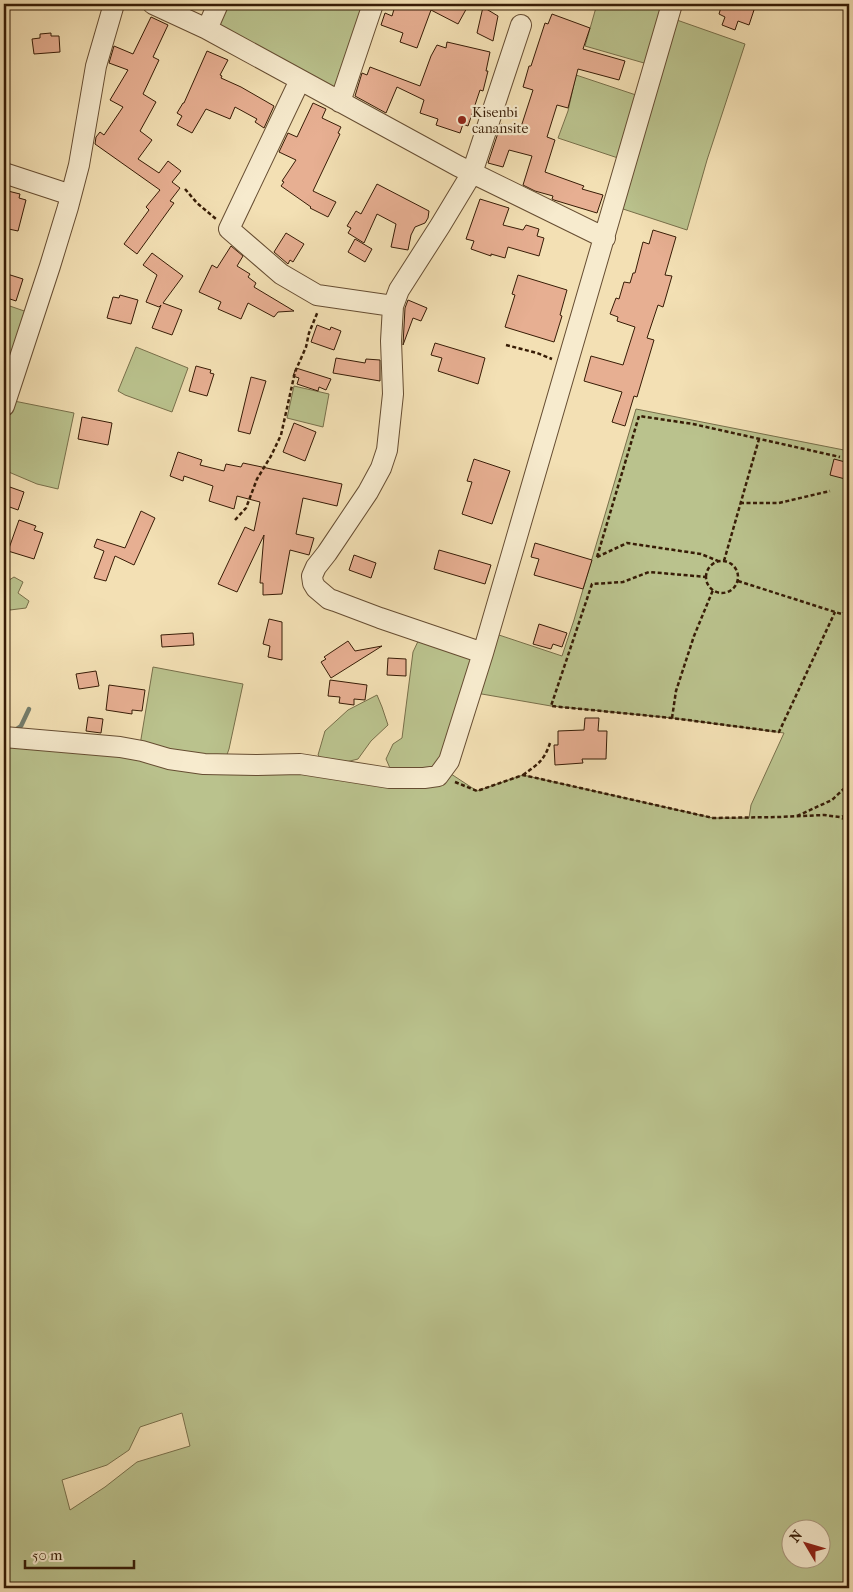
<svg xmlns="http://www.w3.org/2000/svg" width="853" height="1592" viewBox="0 0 853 1592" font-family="'IM FELL French Canon',serif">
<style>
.green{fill:#bac28d;stroke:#786f4a;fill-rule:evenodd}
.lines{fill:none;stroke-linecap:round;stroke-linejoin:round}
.stream{stroke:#737d6c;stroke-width:4.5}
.building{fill:#e7af92;stroke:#371c06}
.minor-casing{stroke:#664d32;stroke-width:22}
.path{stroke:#371c06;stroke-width:2.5;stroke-dasharray:4 2.5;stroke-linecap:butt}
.minor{stroke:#f7ebce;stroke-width:20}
.poi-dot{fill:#8f2418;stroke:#f7ebce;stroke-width:2}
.labels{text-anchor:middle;stroke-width:4.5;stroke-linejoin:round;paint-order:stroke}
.poi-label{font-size:14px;fill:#371c06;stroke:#f7ebce;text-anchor:start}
</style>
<rect width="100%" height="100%" fill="#f3e0b4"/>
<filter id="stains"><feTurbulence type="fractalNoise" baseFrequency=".004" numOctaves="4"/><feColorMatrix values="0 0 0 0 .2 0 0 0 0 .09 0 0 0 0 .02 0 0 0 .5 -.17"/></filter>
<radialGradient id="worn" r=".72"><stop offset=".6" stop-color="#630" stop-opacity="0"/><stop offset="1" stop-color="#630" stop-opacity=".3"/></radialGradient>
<!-- green -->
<path class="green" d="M223 4H367L338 93 214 28Z
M597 4H649L667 9 651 65 585 46Z
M674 19 745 44 707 160 687 230 617 207Z
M576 75 642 97 624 160 558 138 568 111Z
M4 304 30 313 4 390Z
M136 347 188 368 172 412 125 395 118 391Z
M294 386 329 394 323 427 287 418Z
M14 401 74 413 58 489 37 484 4 470V426Z
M636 409 849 451V1588H4V742L60 746 191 768 445 770 477 791 523 775 713 818H749L751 805 784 733 672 718 551 706 476 693 493 633 562 656 574 620ZM182 1413 190 1446 137 1462 105 1487 70 1510 62 1480 107 1465 129 1450 140 1427ZM790 1530H820V1560H790Z
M14 577 23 582 18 593 29 601 26 608 10 610C4 599 1 594 6 582Z
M420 637 477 657 443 766 393 775 386 759 393 744 402 738 413 652Z
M153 667 243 684 229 749 225 760 140 745Z
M377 695 382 707 388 725 371 741 358 759 330 766 318 755 325 731 348 710Z"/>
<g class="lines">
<!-- stream -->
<path class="stream" d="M15 730 21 726 29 709"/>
</g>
<!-- building -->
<path class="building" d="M405 4H469L458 24 431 10 417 48 400 42 403 33 381 25 385 13 392 16 395 6 403 8Z
M722 4H756L749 25 738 21 735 30 722 25 725 17 719 14Z
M483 7 498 16 493 41 477 33Z
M552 14 590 28 583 49 625 61 619 80 578 69 568 108 557 105 547 137 555 140 545 172 584 186 582 189 603 195 597 213 554 200 552 199 553 196 535 191 523 185 532 156 509 150 503 167 488 163 501 124 520 130 533 90 523 87 529 66H531L545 23 548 24Z
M151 17 168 25 153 57 159 60 143 94 156 102 140 131 152 140 138 159 159 173 168 161 181 171 172 182 180 188 170 201 174 203 137 254 124 244 149 210 146 207 160 190 95 144 96 137 100 132 104 135 123 107 110 100 128 70 109 63 114 46 133 54Z
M51 33V36H59L60 52 34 54 32 39 40 38V34Z
M447 42 490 52 486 71H488L483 91 480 90 468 126 463 124 460 133 436 125 438 119 420 113 424 100 397 87 386 113 355 96 362 73 367 75 370 67 420 86 431 56 437 45 446 48Z
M207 51 228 60 220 75 222 76 221 78 241 87 274 106 264 128 255 122 257 119 235 107 230 119 206 109 192 133 177 125 182 116 177 113 183 103H184Z
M313 103 326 109 322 118 341 127 338 133 340 134 313 191 336 202 328 217 310 208 311 207 281 186 284 182 282 181 296 160 279 152 288 133 297 137Z
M377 184 429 211 428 218 425 223 415 227 411 235 408 250 391 247 396 224 377 214 364 243 348 233 351 228 347 226 356 211 361 214Z
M4 190 20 194 19 198 26 200 18 231 4 228Z
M480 199 509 208 503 225 523 230 526 225 539 229 537 236 544 238 539 256 508 247 505 258 491 254V256L471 249 474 241 466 239Z
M653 230 676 237 665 275 672 276 663 307 658 305 647 338 654 340 637 397 634 396 625 426 612 422 622 392 584 381 591 356 623 365 635 327 617 321 618 317 610 314 616 298 619 299 624 282 630 283 633 273H635L643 242 649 244Z
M286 233 304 244 293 262 290 260 288 264 274 252Z
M355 239 372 249 365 262 348 252Z
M231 246 243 256 237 266 250 274 248 277 256 283 254 287 294 311 278 312 274 317 248 303 241 319 218 309 221 302 199 292 212 265 217 268Z
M152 253 183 276 163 303 182 310 172 335 152 328 161 305 159 307 146 302 157 275 143 265Z
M4 273 23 279 16 301 4 297Z
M518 275 567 290 560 315 562 316 554 342 505 327 515 295 512 294Z
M120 295 138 300 131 324 107 318 113 297 119 298Z
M408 300 427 308 421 321 413 318 403 345 405 308Z
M317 325 330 330 331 327 341 331 334 350 311 342Z
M435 343 485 358 478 384 438 371 442 358 431 355Z
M336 358 365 363 366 359 380 360V381L333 373Z
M196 366 211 370 210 373 214 374 207 396 189 391Z
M296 368 331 379 326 390 319 387 318 391 297 384 299 378 293 376Z
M251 377 266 381 250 434 238 431Z
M82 417 112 423 108 445 78 439Z
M294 423 316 432 305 461 283 452Z
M178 452 202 460 200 465 224 471 226 464 241 467 243 463 342 484 337 506 303 498 296 534 314 538 309 555 290 550 282 594 263 595V583H260L264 535 237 592 218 584 245 527 254 531 260 502 237 496 234 509 209 501 213 486 184 476 183 481 170 476Z
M474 459 510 471 492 524 462 514 472 482 467 481Z
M834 459 849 463V480L830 475Z
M4 485 24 492 18 510 4 505Z
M141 511 155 518 134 565 115 556 106 581 94 578 104 551 94 547 97 539 125 548Z
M19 520 36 526 34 530 43 533 34 559 8 551Z
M535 543 592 560 583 589 534 575 539 559 531 557Z
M439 550 491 565 485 584 434 569Z
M354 555 376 563 371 578 349 570Z
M269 619 282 622V660L268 657 270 646 263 644Z
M539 624 567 633 562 647 553 644 551 649 533 644Z
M193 633 194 645 162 647 161 635Z
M348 641 355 651 382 646 331 678 321 662 326 659 324 657Z
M388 658 406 659V676L387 675Z
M96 671 99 686 79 689 76 674Z
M330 680 367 685 365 700 354 699V705L339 703 340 697 328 696Z
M109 685 145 690 142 711 132 710V714L106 710Z
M88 717 103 719 101 733 86 731Z
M585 718H599L598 731H607L606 759H582L583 763 555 765 554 745H558V731L584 730Z"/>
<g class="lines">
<!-- minor casing -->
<g class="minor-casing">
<path id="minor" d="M153 4 207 29 458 166 605 238
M207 29 218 4
M300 80 229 229 281 274 317 295 393 306
M340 102 373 4
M4 173 71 195
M4 406 50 266 68 207 79 165 96 66 114 4
M483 653 380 618 335 601 329 599 316 588 313 583 312 576 316 567 327 553 368 492 381 468 387 450 393 394 391 341 393 306 399 290 440 226 472 173 521 25
M4 737 120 747 142 751 169 759 204 764 257 765 300 764 389 778H424L438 776 449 761 483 653 672 4"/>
</g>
<!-- path -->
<path class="path" d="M185 189 197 203 216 219
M506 345 537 353 552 359
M740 503H779L830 491
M235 520 246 508 257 479 271 456 281 435 295 372 306 347 309 333 318 311
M597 557 639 416 693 424 840 457
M597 557 627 543 701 554 718 561
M724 561 759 439
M706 577a16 16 0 1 1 32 0a16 16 0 1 1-32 0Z
M707 577 649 572 623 582 592 584 551 706 672 718 779 732 835 612
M738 581 835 612 842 614 849 609
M672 718 676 691 694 636 713 590
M523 775C538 764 544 761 550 743
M455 782 477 791 523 775 713 818 779 817 824 815 840 817 849 815
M797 816 832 800 849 784
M842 818 849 821"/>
<!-- minor -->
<use href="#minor" class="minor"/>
</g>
<!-- markers -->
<circle class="poi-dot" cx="462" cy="120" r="5"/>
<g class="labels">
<!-- poi labels -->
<g class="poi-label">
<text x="472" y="117">Kisenbi<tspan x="472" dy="16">canansite</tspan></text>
</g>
</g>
<!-- margin -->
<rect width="853" height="1592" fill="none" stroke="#f3e0b4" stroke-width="20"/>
<rect x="5" y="5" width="843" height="1582" fill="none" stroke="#371c06" stroke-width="2.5"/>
<rect x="10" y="10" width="833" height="1572" fill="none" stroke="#371c06"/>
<!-- north arrow -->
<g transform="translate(806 1544) rotate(308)"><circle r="24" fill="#f7ebce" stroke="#aa987e"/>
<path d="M0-4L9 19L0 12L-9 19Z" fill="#8f2418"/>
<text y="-8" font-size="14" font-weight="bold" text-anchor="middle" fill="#371c06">N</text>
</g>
<!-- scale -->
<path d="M25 1560v8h109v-8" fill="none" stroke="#371c06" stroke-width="2.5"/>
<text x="32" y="1560" font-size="15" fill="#371c06" stroke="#f7ebce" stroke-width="4" paint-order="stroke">50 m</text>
<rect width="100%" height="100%" filter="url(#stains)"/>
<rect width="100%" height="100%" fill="url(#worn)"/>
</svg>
